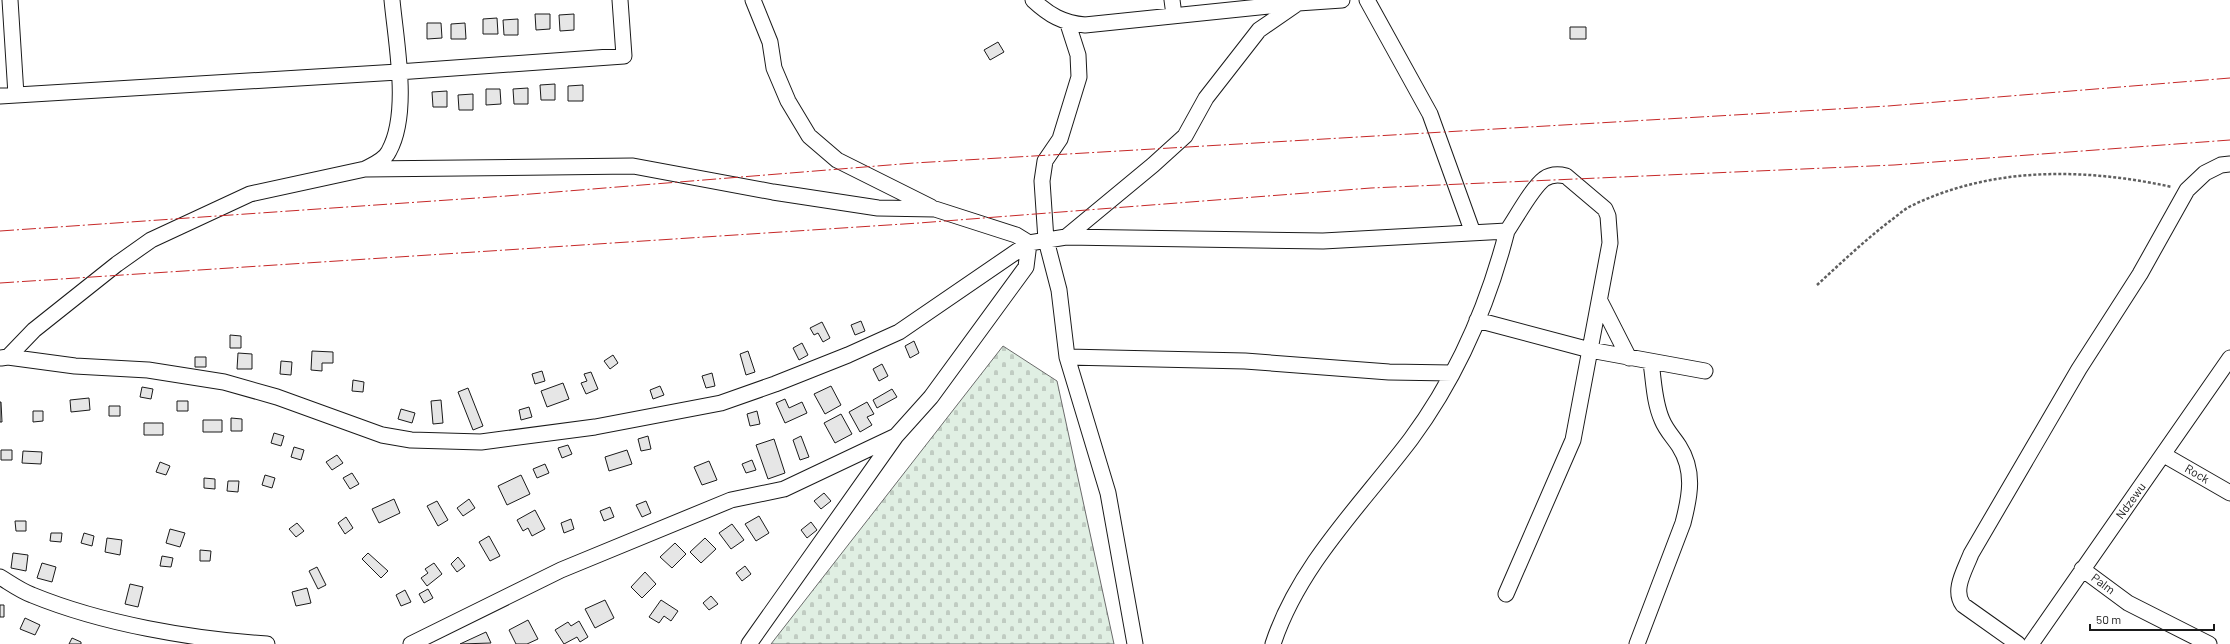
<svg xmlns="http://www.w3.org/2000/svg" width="2230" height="644" viewBox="0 0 2230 644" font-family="Barlow,sans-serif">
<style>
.cemetery{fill:url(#cemetery-stones);stroke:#6a6a6a}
.building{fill:#e6e6e6;stroke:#1a1a1a}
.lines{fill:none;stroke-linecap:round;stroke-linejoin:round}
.minor-casing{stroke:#1a1a1a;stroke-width:17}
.path{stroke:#5f5f5f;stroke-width:2.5;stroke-dasharray:3 2;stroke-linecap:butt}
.minor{stroke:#fff;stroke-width:15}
.power{stroke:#c62828;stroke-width:1;stroke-dasharray:14 3 2 3;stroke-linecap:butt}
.labels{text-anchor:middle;stroke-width:3;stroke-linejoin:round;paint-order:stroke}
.street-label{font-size:12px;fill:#1a1a1a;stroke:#fff}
</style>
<defs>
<pattern id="cemetery-stones" width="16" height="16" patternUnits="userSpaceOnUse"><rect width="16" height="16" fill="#e0efe3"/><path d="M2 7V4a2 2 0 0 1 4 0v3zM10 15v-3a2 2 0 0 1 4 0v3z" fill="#c0ccc2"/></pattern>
</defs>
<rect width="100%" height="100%" fill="#fff"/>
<!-- cemetery -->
<path class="cemetery" d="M1003 346 1057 381 1114 644H771Z"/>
<!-- building -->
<path class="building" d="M535 14H550V29L536 30Z
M574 14V30L560 31 559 15Z
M497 18 498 34H483V19Z
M518 19V35H504L503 20Z
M427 23H441L442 38 427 39Z
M465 23 466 39H451V24Z
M1570 27H1586V39H1570Z
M998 42 1004 52 990 60 984 50Z
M555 84V100H541L540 85Z
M583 85V101H568V86Z
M528 88V104H514L513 89Z
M486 89H500L501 104 486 105Z
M447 91V107H433L432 92Z
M473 94V110H459L458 95Z
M861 321 865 331 855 335 851 325Z
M822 322 830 338 823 342 818 333 814 335 810 328Z
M230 335 241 336V348H230Z
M914 341 919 353 910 358 905 346Z
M802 343 808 355 799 360 793 348Z
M312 351 333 352V363H322V371L311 370Z
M748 351 755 372 746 375 740 354Z
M238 353 252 354V369H237Z
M613 355 618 363 610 369 604 361Z
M195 357H206V367H195Z
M281 361 292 362 291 375 280 374Z
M882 364 888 376 879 381 873 369Z
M542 371 545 381 535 384 532 374Z
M591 372 598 389 586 394 581 383 587 381 584 374Z
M712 373 715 386 706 388 702 376Z
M353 380 364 382 363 392 352 391Z
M563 383 569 399 547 407 541 391Z
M660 386 664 395 653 399 650 390Z
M831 386 841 405 825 414 814 394Z
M142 387 153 389 151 399 140 397Z
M468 388 483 426 473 430 458 392Z
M892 389 897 397 877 408 873 400Z
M89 398 90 410 71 412 70 400Z
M785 399 789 408 802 402 807 413 785 423 776 403Z
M441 400 443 423 433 424 431 401Z
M177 401H188V411H177Z
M0 402H1L2 422H0Z
M867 402 874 414 867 417 872 425 860 432 849 412Z
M109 406H120V416H109Z
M529 407 532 417 521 420 519 410Z
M401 409 415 413 412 423 398 419Z
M33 411H43V421L33 422Z
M757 411 760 424 750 426 747 414Z
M841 414 852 434 835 443 824 423Z
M231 418 242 419V431H231Z
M203 420H222V432H203Z
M144 423H163V435H144Z
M274 433 284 436 281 446 271 443Z
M648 436 651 449 641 451 638 439Z
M801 436 809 457 800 460 793 440Z
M774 439 785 473 768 479 756 445Z
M568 445 572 454 562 458 558 448Z
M294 447 304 450 301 460 291 457Z
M1 450H12V460H1Z
M627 450 632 464 609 471 605 457Z
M23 451 42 452 41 464 22 463Z
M337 455 343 463 332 470 326 462Z
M752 460 756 470 746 473 742 464Z
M709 461 717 480 702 485 694 467Z
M160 462 170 466 166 475 156 472Z
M545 464 549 473 537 478 533 469Z
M352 473 359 484 350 489 343 478Z
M265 475 275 478 272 488 262 485Z
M521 475 530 494 507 505 498 486Z
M204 478 215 479V489L204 488Z
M228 481H239L238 492 227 491Z
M824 493 831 501 821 509 814 501Z
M394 499 400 513 379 523 372 509Z
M469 499 475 508 463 516 457 508Z
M437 501 448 520 438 526 427 506Z
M646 501 651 513 642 517 636 505Z
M610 507 614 517 604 521 600 511Z
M535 510 545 529 532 536 528 528 523 531 517 520Z
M759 516 769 533 756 541 745 524Z
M346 517 353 528 345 534 338 523Z
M571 519 574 529 564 533 561 523Z
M15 521H26V531H16Z
M811 522 817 530 807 538 801 530Z
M297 523 304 531 296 537 289 529Z
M732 524 744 540 731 549 719 533Z
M170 529 185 533 180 547 166 543Z
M51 533H62L61 542 50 541Z
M84 533 94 536 92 546 81 543Z
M489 536 500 556 490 561 479 542Z
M107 538 122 540 120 555 105 552Z
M705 538 716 549 701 563 690 552Z
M675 543 686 554 672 568 660 557Z
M200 550 211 551 210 561H200Z
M13 553 28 555 26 571 11 568Z
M368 553 388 571 381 578 362 559Z
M162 556 173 558 171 567 160 566Z
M458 557 465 566 457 572 451 564Z
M42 563 56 567 52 582 37 578Z
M434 563 442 574 427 586 421 578 428 573 425 569Z
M745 566 751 574 742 581 736 573Z
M317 567 326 585 318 589 309 571Z
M645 572 656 584 642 598 631 587Z
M130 584 143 587 138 607 125 604Z
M307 588 311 603 296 606 292 592Z
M428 589 433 598 424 603 419 594Z
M405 590 411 602 401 606 396 595Z
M711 596 718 604 709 610 703 603Z
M605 600 614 618 595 628 585 609Z
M661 600 678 611 671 621 664 616 659 623 649 617Z
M0 605H4V617H0Z
M25 618 40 625 35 635 20 629Z
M528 620 538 639 527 644H516L509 630Z
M579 621 588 637 580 642 577 637 564 644 555 630 568 622 571 626Z
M486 632 491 643 460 644Z
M72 638 81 642V644H69Z"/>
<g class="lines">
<!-- minor casing -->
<g class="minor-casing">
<path id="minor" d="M10 0 16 95
M753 0 770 42 774 68 788 101 809 136 837 160 931 207
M1033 0C1049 15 1063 23 1085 25L1298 3 1342 0
M1172 0 1174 15
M1367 0 1430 114 1473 233
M1068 24 1078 55 1079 77 1060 139 1045 161 1042 181 1046 240 1059 290 1067 357 1108 493 1135 644
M0 96 398 72 624 56 620 0
M365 169 633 166 773 192 878 208 935 209 1016 235 1029 243 1026 267 931 397 896 436 784 489 731 500 561 570 411 644
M1066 237 1153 165 1185 136 1206 98 1259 30 1298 3 1297 0
M1600 301 1629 358
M1477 320 1590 350 1705 371
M8 357 75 366 148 370 224 382 277 397 382 435 411 440 481 442 595 427 721 403 775 384 848 355 899 332 1029 243 1066 237 1323 241 1507 231C1488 305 1456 378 1411 439 1362 504 1299 565 1273 644
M1067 357 1245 361 1389 372 1452 373
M1 358 8 357 34 330 117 264 151 240 250 194 365 169C373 165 385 160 389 151 410 113 396 43 392 0
M2164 455 2230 493
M2082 569 2128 603 2209 644
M0 577C10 583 21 591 32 595 103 624 191 639 267 644
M1506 594 1573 440 1610 243 1608 216 1605 209 1566 176C1558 174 1551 174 1544 179 1532 188 1516 218 1507 231
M749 644 896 436
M1637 644 1683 523C1690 496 1695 471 1679 446 1673 437 1666 430 1662 420 1654 402 1654 382 1651 363
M2018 644 1963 605C1952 590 1965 570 1971 554L2079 369 2140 274 2187 190 2205 173 2221 165 2230 164
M2031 644 2230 358"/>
</g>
<!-- path -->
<path class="path" d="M1817 285C1841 263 1864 241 1890 221 1896 217 1902 211 1909 207 1991 166 2085 168 2172 187"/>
<!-- minor -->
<use href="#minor" class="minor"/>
<!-- power -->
<path class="power" d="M0 231 506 196 914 163 1888 106 2230 78
M0 283 919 223 1371 188 1894 165 2230 140"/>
</g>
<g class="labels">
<!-- street labels -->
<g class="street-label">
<text transform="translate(2197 474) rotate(30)" y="4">Rock</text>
<text transform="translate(2131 501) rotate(-54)" y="4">Ndzewu</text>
<text transform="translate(2103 584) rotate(37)" y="4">Palm</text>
</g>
</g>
<!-- scale -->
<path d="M2090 624v6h124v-6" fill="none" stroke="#1a1a1a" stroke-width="2"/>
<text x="2096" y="624" font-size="12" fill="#1a1a1a" stroke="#ffffff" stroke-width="3" paint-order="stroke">50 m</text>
</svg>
